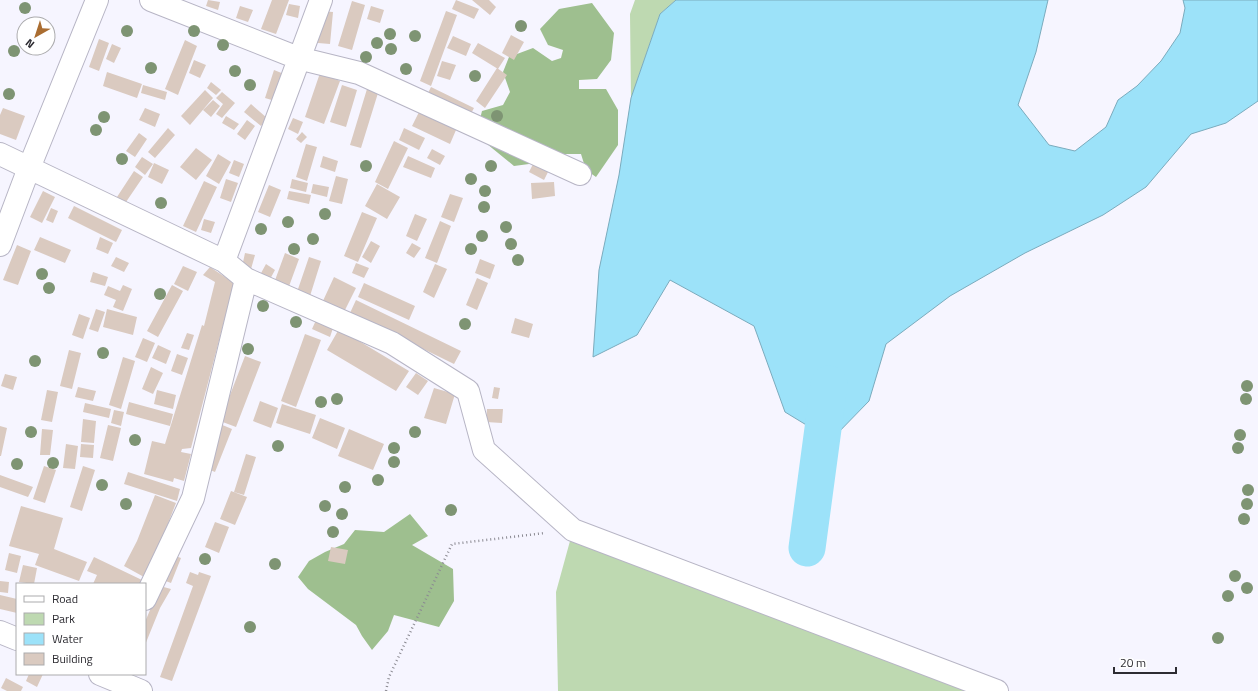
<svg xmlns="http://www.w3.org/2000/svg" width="1258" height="691" viewBox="0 0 1258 691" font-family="'Titillium Web',sans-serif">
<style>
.green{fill:#bed9b1}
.forest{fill:#9ebf8f}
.water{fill:#9ce2f9;stroke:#7babbd}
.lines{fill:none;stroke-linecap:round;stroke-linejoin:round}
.river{stroke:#9ce2f9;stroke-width:37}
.building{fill:#dacac0}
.minor-casing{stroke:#b7b5c5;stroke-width:24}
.path{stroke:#8b8a92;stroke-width:2.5;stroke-dasharray:1 3;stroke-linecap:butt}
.minor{stroke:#fff;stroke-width:22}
.tree{fill:#7e9473}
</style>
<rect width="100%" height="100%" fill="#f6f5ff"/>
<!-- green -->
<path class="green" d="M635 0H676L660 14 631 98 630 14Z
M573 530 968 691H558L556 592Z"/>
<!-- forest -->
<path class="forest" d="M592 3 614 33 611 60 597 79 579 80V89H606L618 110V145L596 177 586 170 581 154H564L559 160 514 166 476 135 482 111 503 105 510 92 503 72 509 57 533 48 552 61 561 58 563 50 548 45 540 29 559 9Z
M410 514 428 536 412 545 453 569 454 601 439 627 394 615 388 631 372 650 362 636 356 625 308 589 298 577 309 561 325 552 344 544 355 530 384 532Z"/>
<!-- water -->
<path class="water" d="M676 0H1048L1036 52 1018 105 1049 145 1075 151 1106 127 1118 100 1137 86 1161 61 1180 33 1185 8 1183 0H1258V101L1226 123 1191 134 1146 187 1103 215 1025 253 950 296 886 344 869 401 831 440 785 412 754 326 670 280 637 335 593 357 599 270 619 175 631 98 660 14Z"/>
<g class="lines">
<!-- river -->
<path class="river" d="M807 548 829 384"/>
</g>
<!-- building -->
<path class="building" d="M208 0 220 2 218 10 206 6Z
M272 0H289L276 34 261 29Z
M456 0 479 9 474 19 452 9Z
M472 0H489L496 7 490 15Z
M352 1 365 5 352 50 338 46Z
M289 4 300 6 298 18 286 15Z
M240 6 253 10 248 22 236 18Z
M371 6 384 10 380 23 367 19Z
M320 11 333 12 330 44 318 43Z
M446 11 457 15 431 86 420 81Z
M511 35 524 42 514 60 502 53Z
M453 36 471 44 466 56 447 48Z
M99 39 109 43 99 71 89 67Z
M185 40 197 46 178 95 165 89Z
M478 43 505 58 498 69 472 53Z
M112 44 121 48 114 63 106 59Z
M194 60 206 65 200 78 189 73Z
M442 61 456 65 450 80 437 76Z
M497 68 507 75 485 108 476 101Z
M274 70 284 74 275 101 265 98Z
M107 72 142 84 137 98 103 86Z
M320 73 340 81 324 124 305 117Z
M211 82 221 90 216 95 207 88Z
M143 85 167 92 165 100 141 93Z
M342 85 357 90 346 127 330 122Z
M431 87 474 108 469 117 426 97Z
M367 89 378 93 361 148 350 145Z
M205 90 213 98 190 125 181 116Z
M222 92 235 103 222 118 216 114 223 104 216 98Z
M213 100 220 106 211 117 203 110Z
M251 104 267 118 261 126 244 112Z
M3 108 25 116 16 140 0 134V115Z
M145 108 160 114 155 127 139 120Z
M419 112 456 130 450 144 412 126Z
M226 116 239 124 234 130 222 123Z
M293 118 303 122 298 134 288 129Z
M247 120 255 126 245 140 237 134Z
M168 128 175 135 155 158 148 152Z
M404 128 425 138 419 150 399 140Z
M302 132 307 137 301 143 296 139Z
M139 133 147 139 135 157 126 151Z
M394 141 408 148 388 189 375 182Z
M306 144 317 147 307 181 296 177Z
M196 148 212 160 196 180 180 167Z
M432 149 445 156 440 165 427 158Z
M218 154 231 162 219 184 206 176Z
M323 156 338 161 335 172 320 167Z
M408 156 435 168 431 178 403 167Z
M142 157 153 164 145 175 135 167Z
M536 158 551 166 544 180 529 172Z
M234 160 244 164 239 177 229 173Z
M154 163 169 170 162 184 148 177Z
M134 171 143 177 126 202 117 197Z
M336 176 348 179 342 204 329 201Z
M226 179 238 183 231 202 220 198Z
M292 179 308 183 306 192 290 188Z
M204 181 217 187 196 232 183 226Z
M554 182 555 196 532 199 531 183Z
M313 184 329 187 327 197 311 193Z
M377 184 400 197 387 219 365 206Z
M269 185 281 190 270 217 258 212Z
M43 191 55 197 42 223 30 217Z
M289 191 311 195 309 204 287 199Z
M450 194 463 198 454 222 441 217Z
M74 206 122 230 116 242 68 218Z
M51 208 58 211 53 223 46 220Z
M362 212 377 218 358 262 344 256Z
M415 214 427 219 417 241 406 236Z
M204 219 215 222 211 233 201 230Z
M440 221 451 226 437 263 425 258Z
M40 237 71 250 65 263 34 250Z
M100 237 113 243 108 254 96 249Z
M371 241 380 246 371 263 362 257Z
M412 243 421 248 414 258 406 253Z
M17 245 31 251 18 285 3 280Z
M245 253 255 255 251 269 242 267Z
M285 253 299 259 288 289 274 283Z
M116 257 129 263 124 272 111 266Z
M309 257 321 261 310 296 297 292Z
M480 259 495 265 490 279 475 273Z
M356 263 369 268 364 278 352 273Z
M266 264 275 270 269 281 260 275Z
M435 264 447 269 434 298 423 292Z
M183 266 197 272 188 291 174 284Z
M210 267 234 283 191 448 182 449 181 452 191 454 184 481 174 478 173 482 144 474 152 441 165 444 202 325 204 326 215 282 203 275Z
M93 272 108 277 105 286 90 282Z
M334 277 356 288 343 314 322 303Z
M477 278 488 283 477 310 466 305Z
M364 283 415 306 409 320 358 297Z
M123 285 132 289 123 311 113 307 116 300 104 295 108 286 120 291Z
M172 285 183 291 158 337 147 331Z
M356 300 461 351 454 364 350 313Z
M96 309 105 312 98 332 89 329Z
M107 309 137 317 133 335 103 327Z
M79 314 90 318 83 339 72 335Z
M317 318 334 325 330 337 312 329Z
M515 318 533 324 529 338 511 333Z
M339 329 409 371 396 391 327 350Z
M187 333 194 335 189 350 181 348Z
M305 334 321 340 296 407 281 401Z
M143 338 155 343 147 362 135 357Z
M158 345 171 351 166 364 152 358Z
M69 350 81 353 72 389 60 386Z
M177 354 188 358 182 375 171 371Z
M245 356 261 362 236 427 220 421Z
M123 357 135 361 121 409 109 405Z
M151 367 163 373 153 394 142 389Z
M416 373 428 381 418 395 406 387Z
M5 374 17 377 13 390 1 386Z
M78 387 96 391 93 401 75 397Z
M494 387 500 388 498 399 492 398Z
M434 388 455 394 446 424 424 418Z
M47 390 58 392 52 422 41 420Z
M157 390 176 395 173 409 154 404Z
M260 401 278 408 271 428 253 421Z
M129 402 173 414 170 426 126 414Z
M85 403 111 409 109 418 83 412Z
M282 404 316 415 310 434 276 423Z
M487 409H503L502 423 486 422Z
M114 410 124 412 121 426 111 423Z
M320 418 345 428 337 449 312 438Z
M83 419 96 421 94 443 81 442Z
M220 424 232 429 215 472 203 467Z
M108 425 121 428 113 461 100 458Z
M0 426 7 428 1 456H0Z
M42 429 53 430 50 455H40Z
M349 429 384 444 373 470 338 456Z
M66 444 78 446 75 469 63 468Z
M81 444 94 445 93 458 80 457Z
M246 454 256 457 244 495 234 492Z
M44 466 56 470 45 503 33 499Z
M83 466 95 470 82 511 70 507Z
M128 472 180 489 177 501 124 484Z
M0 475 33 487 28 497 0 487Z
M231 491 247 497 235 525 220 519Z
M155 495 176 503 157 552 144 577 124 566 137 541Z
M21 506 63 518 54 549 87 562 79 581 35 565 39 554 9 546Z
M215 522 229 527 219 553 205 547Z
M331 547 348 550 345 564 328 561Z
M9 553 21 556 17 573 5 570Z
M173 555 181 558 171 583 163 580Z
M94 557 142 580 141 584H93L97 575 87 571Z
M23 565 37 568 34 584 19 582Z
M190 572 198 575 199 572 211 576 172 681 160 677 193 586 186 583Z
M0 581 9 582 8 593 0 592Z
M160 586 171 589 160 608 145 645V622Z
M0 595 17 599V613L0 609Z
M29 674H43L37 687 26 681Z
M6 678 23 687 21 691H7L1 688Z"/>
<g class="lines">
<!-- minor casing -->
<g class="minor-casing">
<path id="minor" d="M151 0 298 58 359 73 580 174
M0 154 224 261 246 279 392 343 468 391 484 450 573 530 997 691
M0 245 29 168 97 0
M224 261 321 0
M145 599 193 498 246 279
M0 632 17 639
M100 674 141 691"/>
</g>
<!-- path -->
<path class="path" d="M386 691 389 677 452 544 545 533"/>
<!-- minor -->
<use href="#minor" class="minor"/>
</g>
<!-- trees -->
<g class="tree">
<circle cx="25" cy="8" r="6"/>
<circle cx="521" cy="26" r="6"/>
<circle cx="127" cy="31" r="6"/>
<circle cx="194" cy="31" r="6"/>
<circle cx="390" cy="34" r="6"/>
<circle cx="415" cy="36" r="6"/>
<circle cx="377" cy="43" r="6"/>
<circle cx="223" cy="45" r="6"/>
<circle cx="391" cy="49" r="6"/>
<circle cx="14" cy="51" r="6"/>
<circle cx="366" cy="57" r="6"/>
<circle cx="151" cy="68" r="6"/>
<circle cx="406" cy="69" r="6"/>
<circle cx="235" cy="71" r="6"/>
<circle cx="475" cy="76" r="6"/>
<circle cx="250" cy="85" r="6"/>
<circle cx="9" cy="94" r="6"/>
<circle cx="497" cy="116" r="6"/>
<circle cx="104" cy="117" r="6"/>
<circle cx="96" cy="130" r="6"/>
<circle cx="122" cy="159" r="6"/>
<circle cx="366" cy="166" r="6"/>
<circle cx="491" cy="166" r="6"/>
<circle cx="471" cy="179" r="6"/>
<circle cx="485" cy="191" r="6"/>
<circle cx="161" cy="203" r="6"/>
<circle cx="484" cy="207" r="6"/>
<circle cx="325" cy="214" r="6"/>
<circle cx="288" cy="222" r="6"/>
<circle cx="506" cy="227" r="6"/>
<circle cx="261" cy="229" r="6"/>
<circle cx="482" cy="236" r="6"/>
<circle cx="313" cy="239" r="6"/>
<circle cx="511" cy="244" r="6"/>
<circle cx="294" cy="249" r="6"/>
<circle cx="471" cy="249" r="6"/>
<circle cx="518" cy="260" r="6"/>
<circle cx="42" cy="274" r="6"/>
<circle cx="49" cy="288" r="6"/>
<circle cx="160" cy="294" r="6"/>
<circle cx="263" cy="306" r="6"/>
<circle cx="296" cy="322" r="6"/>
<circle cx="465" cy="324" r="6"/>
<circle cx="248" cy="349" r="6"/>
<circle cx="103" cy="353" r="6"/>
<circle cx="35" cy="361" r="6"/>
<circle cx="1247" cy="386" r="6"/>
<circle cx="337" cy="399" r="6"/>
<circle cx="1246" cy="399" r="6"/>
<circle cx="321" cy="402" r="6"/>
<circle cx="31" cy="432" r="6"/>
<circle cx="415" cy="432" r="6"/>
<circle cx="1240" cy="435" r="6"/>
<circle cx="135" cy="440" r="6"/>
<circle cx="278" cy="446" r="6"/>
<circle cx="394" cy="448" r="6"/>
<circle cx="1238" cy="448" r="6"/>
<circle cx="394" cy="462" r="6"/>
<circle cx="53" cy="463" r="6"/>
<circle cx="17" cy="464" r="6"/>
<circle cx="378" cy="480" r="6"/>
<circle cx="102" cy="485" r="6"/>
<circle cx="345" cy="487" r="6"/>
<circle cx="1248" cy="490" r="6"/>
<circle cx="126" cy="504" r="6"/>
<circle cx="1247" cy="504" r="6"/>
<circle cx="325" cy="506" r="6"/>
<circle cx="451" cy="510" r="6"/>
<circle cx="342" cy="514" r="6"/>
<circle cx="1244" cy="519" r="6"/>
<circle cx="333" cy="532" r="6"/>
<circle cx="205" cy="559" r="6"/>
<circle cx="275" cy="564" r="6"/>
<circle cx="1235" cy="576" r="6"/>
<circle cx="1247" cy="588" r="6"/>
<circle cx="1228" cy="596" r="6"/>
<circle cx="250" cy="627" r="6"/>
<circle cx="1218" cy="638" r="6"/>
</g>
<!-- legend -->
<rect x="16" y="583" width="130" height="92" fill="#ffffff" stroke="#ababad"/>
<rect x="24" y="596" width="20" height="6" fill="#ffffff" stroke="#ababad"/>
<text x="52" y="603" font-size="12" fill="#2d2c32">Road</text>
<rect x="24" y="613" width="20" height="12" fill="#bed9b1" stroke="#ababad"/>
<text x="52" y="623" font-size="12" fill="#2d2c32">Park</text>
<rect x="24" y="633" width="20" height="12" fill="#9ce2f9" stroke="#ababad"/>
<text x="52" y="643" font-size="12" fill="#2d2c32">Water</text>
<rect x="24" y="653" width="20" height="12" fill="#dacac0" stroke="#ababad"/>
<text x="52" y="663" font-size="12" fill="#2d2c32">Building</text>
<!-- north arrow -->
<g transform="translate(36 36) rotate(219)"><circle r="19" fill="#ffffff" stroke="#ababad"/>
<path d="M0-3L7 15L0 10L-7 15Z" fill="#aa6d31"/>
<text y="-6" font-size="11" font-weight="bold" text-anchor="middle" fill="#2d2c32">N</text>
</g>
<!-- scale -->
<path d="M1114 667v6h62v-6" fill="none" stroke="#2d2c32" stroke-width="2"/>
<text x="1120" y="667" font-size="12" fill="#2d2c32" stroke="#ffffff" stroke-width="3" paint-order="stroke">20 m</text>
</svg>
